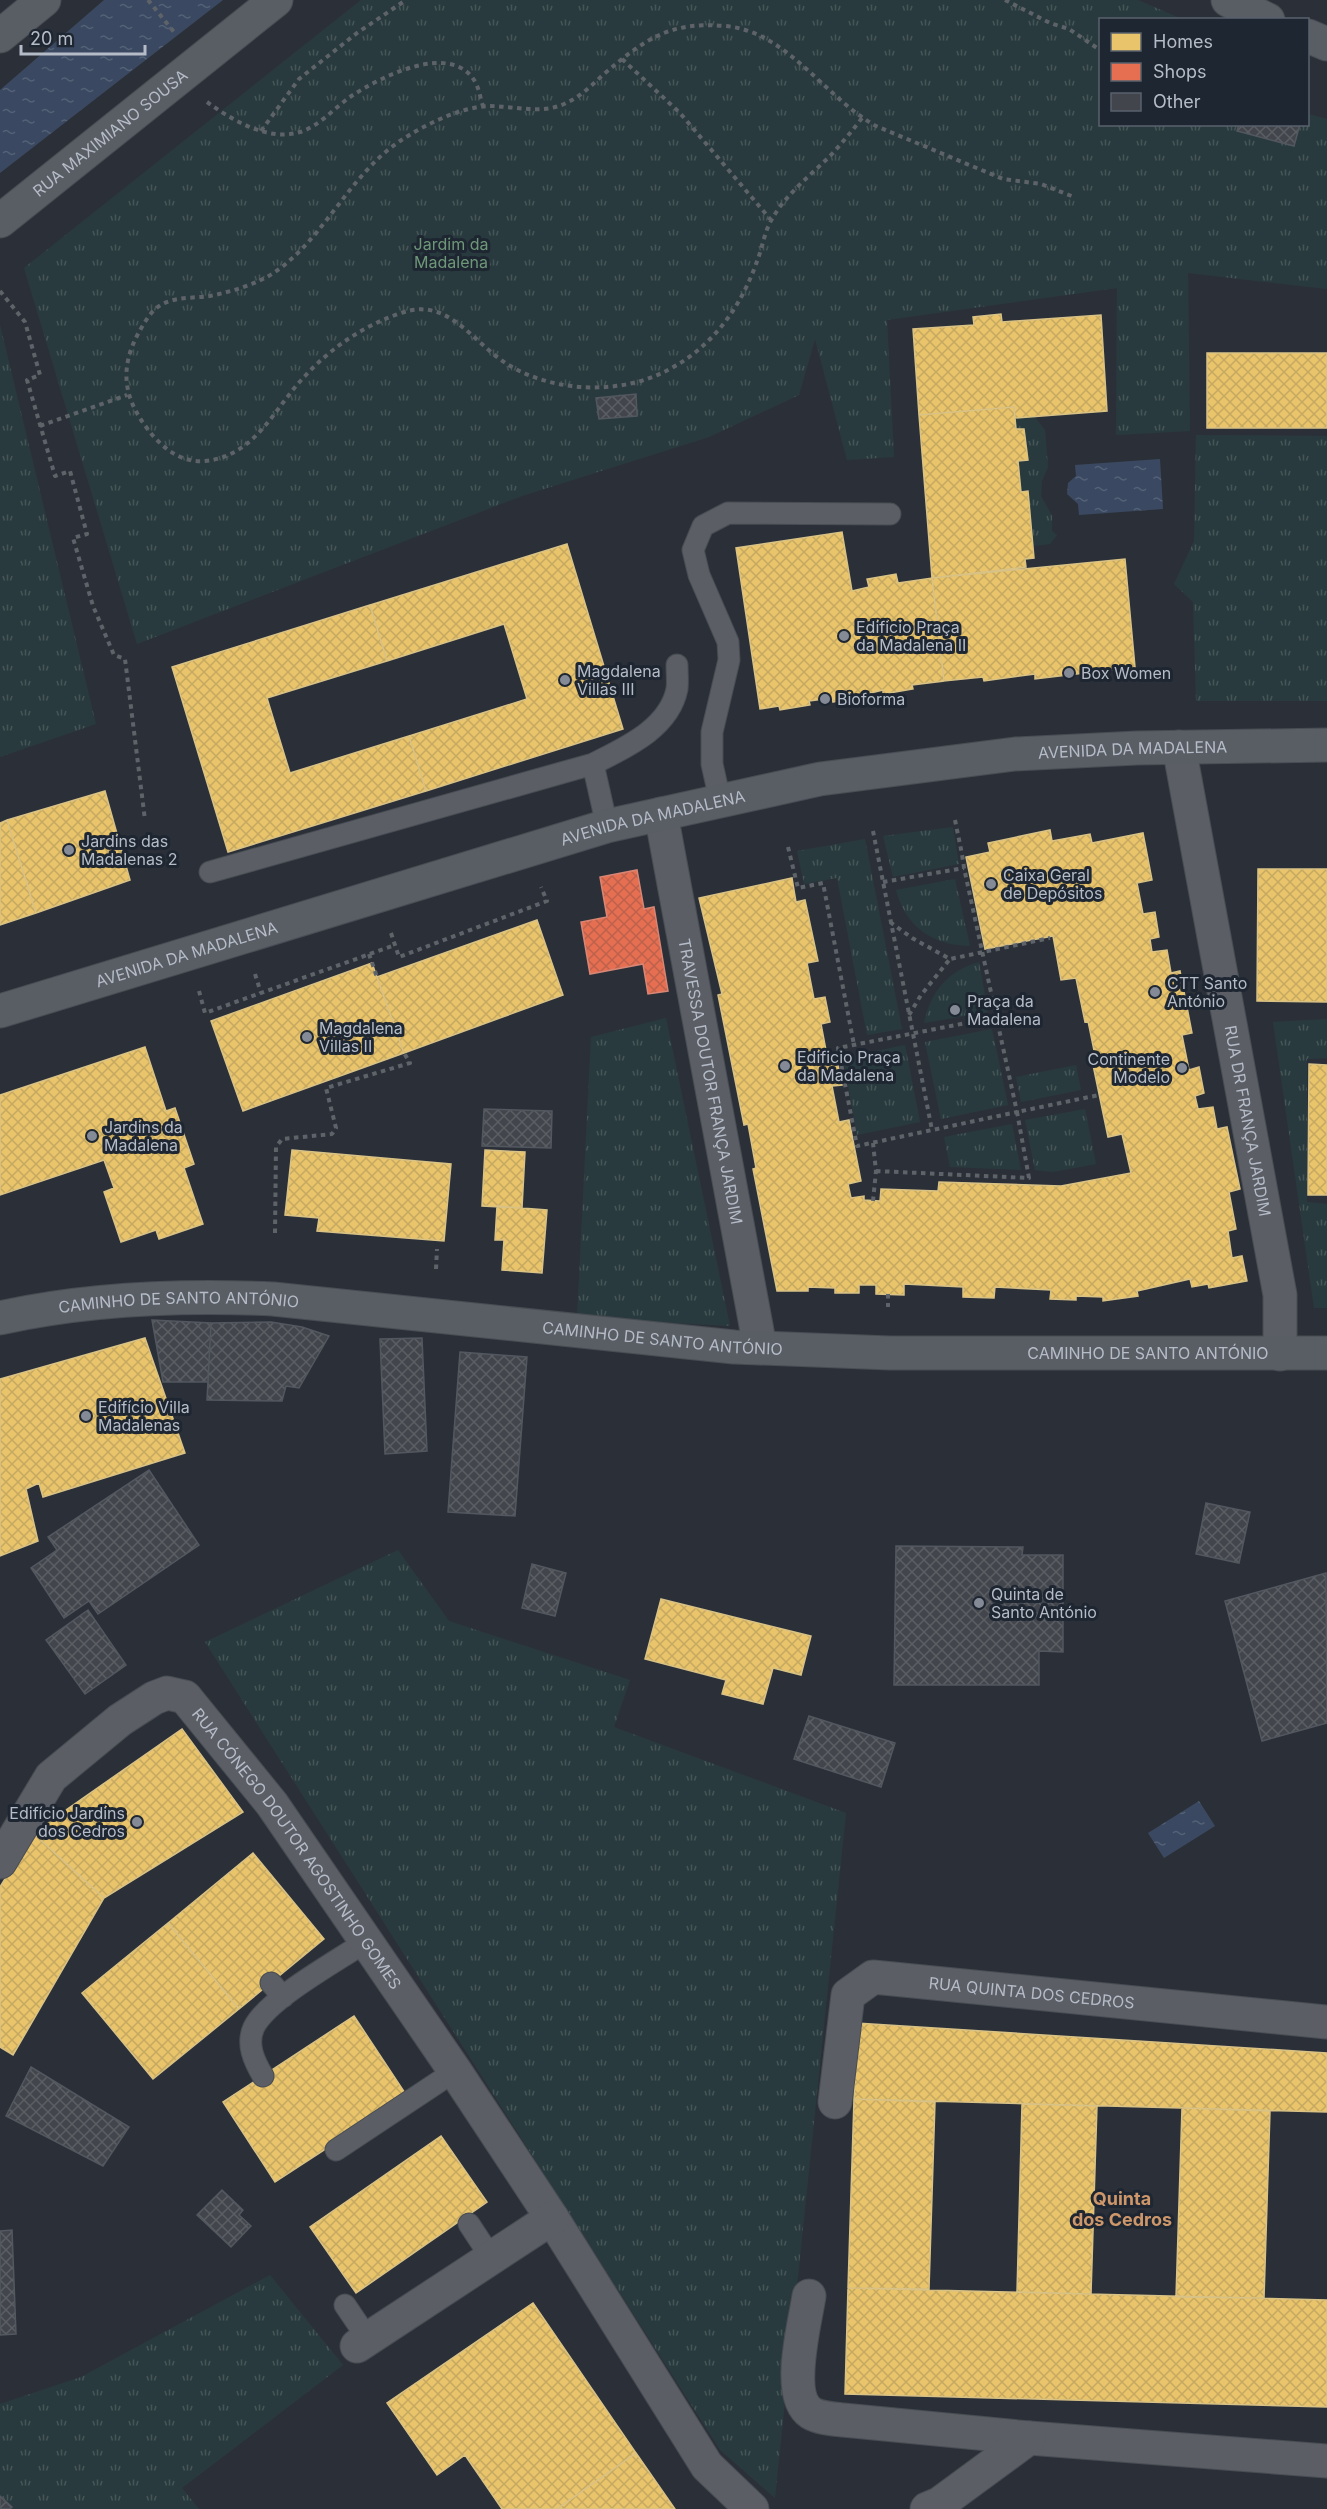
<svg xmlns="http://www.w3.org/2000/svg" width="1327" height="2509" viewBox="0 0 1327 2509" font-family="Inter,sans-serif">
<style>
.grass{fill:url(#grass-tufts)}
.water{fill:url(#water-ripples)}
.homes{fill:url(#homes-cross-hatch);stroke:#d9c286;stroke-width:1.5}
.shops{fill:url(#shops-cross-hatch);stroke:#d88675;stroke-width:1.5}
.building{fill:url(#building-cross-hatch);stroke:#53575f;stroke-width:1.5}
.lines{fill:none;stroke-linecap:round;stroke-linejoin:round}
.lane-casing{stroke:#484c53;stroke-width:23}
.street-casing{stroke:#484c53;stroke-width:35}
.secondary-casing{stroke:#484c53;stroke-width:35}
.path{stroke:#5e6369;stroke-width:4;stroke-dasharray:4.5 4.5;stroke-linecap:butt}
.lane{stroke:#5b5e65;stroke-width:21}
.street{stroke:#5b5e65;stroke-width:33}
.secondary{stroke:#595d64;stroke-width:33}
.poi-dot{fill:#858b96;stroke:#1e2632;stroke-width:2}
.labels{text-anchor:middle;stroke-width:6;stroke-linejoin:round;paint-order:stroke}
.street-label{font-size:16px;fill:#b5bcc8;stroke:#1e2632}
.park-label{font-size:16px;fill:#6e9778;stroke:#1e2632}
.poi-label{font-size:16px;fill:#b5bcc8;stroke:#1e2632;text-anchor:start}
.neighbourhood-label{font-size:18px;font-weight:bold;fill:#ce976a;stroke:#1e2632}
</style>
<defs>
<pattern id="grass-tufts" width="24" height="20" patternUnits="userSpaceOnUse" patternTransform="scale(1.5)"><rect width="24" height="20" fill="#283a3d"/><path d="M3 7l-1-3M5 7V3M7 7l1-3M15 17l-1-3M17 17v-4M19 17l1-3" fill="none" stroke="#455558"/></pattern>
<pattern id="water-ripples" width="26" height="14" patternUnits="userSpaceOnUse" patternTransform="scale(1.5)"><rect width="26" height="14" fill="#3a4961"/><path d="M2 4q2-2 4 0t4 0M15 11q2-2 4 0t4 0" fill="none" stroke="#546176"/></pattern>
<pattern id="homes-cross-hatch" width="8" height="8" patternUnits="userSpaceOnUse" patternTransform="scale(1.5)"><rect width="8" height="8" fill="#e9c46a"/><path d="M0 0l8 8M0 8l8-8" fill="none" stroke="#c5a861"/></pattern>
<pattern id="shops-cross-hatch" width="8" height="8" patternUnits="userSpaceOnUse" patternTransform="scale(1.5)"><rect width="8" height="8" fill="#e76f51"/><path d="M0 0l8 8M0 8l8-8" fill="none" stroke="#bb614c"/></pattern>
<pattern id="building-cross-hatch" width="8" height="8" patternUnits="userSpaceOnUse" patternTransform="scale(1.5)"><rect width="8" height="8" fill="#42464c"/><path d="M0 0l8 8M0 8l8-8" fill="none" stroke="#5b5f64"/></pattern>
</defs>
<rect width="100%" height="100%" fill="#2b3038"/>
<!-- grass -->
<path class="grass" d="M361 0H1138L1182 19 1100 20V124L1239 125 1237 131 1308 124V114L1327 119V289L1188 273 1190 431 1116 435 1117 288 887 320 894 457 847 460 815 339 799 395 709 437 522 496 137 644 24 268Z
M0 325 96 724 0 757Z
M1034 416 1045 430 1048 467 1042 481 1041 496 1052 516V531L1057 535 1050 544 1033 546 1028 492H1021L1018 461 1028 460 1024 429H1016L1015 418Z
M1196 435 1327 436V701H1196L1193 602 1174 584 1194 541Z
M953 827 959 864 893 877 883 836Z
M865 839 902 1029 867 1035 837 878 804 884 797 851Z
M955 879 970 946C932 945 906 927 896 890Z
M979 962 988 1012 924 1023C931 991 948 971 979 962Z
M666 1018 730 1326 577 1318 591 1037Z
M1327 1019V1058L1307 1059V1202L1327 1204V1308H1314L1273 1022Z
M992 1029 1008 1105 941 1119 925 1042Z
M905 1045 920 1122 857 1135 843 1058Z
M1076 1065 1081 1090 1021 1102 1016 1077Z
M1085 1109 1096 1164 1053 1172 1035 1170 1025 1120Z
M1012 1124 1021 1170 950 1167 944 1137Z
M398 1550 449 1621 630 1680 614 1727 846 1813 775 2498 720 2450 205 1642Z
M270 2275 343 2365 182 2488 199 2509H0V2404L81 2377Z"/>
<!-- water -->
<path class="water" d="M104 0H223L0 173V90Z
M1160 459 1163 509 1079 515 1078 504 1067 494 1068 483 1076 476 1075 465Z
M1199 1801 1215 1826 1164 1858 1148 1833Z"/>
<!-- homes -->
<path class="homes" d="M1001 314 1002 322 1101 315 1107 411 1015 418 1014 407 919 415 913 329 974 325 973 317Z
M1207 353H1327V428H1207Z
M1014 407 1016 429H1024L1028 460 1018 461 1021 492 1028 491 1034 558 1025 559 1026 567 932 578 919 415Z
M842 532 852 591 869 587 867 579 896 574 898 583 932 578 944 681 912 685 913 689 883 694V690L833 702 832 698 809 701 810 705 780 710 779 706 760 709 736 548Z
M567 544 623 729 426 791 409 736 527 699 504 624 387 661 370 605Z
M1125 559 1135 667 1035 679V674L984 681 983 677 944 681 932 578Z
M370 605 387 661 267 698 290 773 409 736 426 791 228 852 172 667Z
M105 791 130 880 36 913 7 820Z
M7 820 36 913 0 925V823Z
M1050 830 1052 841 1090 834 1092 843 1143 833 1152 880 1137 883 1143 914 1155 912 1159 937 1150 939 1152 952 1167 950 1171 973 1180 971 1192 1033 1182 1035 1189 1070 1199 1067 1204 1093 1195 1096 1198 1109 1213 1107 1217 1129 1227 1127 1240 1189 1229 1192 1236 1229 1228 1231 1232 1258 1242 1256 1247 1281 1209 1288 1208 1284 1192 1287 1190 1279 1137 1291 1138 1296 1103 1301V1297L1076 1296V1300L1050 1299 1051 1290 995 1287 994 1298 963 1297V1287L904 1284V1295L876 1294V1285H859V1293H835V1288L808 1287V1291H777L753 1169 756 1168 748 1124 744 1125 718 995 722 994 699 898 792 878 796 902 805 900 818 961 807 963 814 999 825 997 830 1022 821 1024 828 1061 837 1060 842 1085 832 1086 839 1122 849 1120 861 1181 848 1184 851 1198 864 1196V1200L880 1201 881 1189 938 1191 939 1182 1061 1186 1131 1173 1122 1134 1108 1137 1093 1065H1097L1088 1021 1085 1022 1076 978 1061 980 1053 936 985 949 966 857 990 852 988 843Z
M1258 869H1327V1002L1257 1001Z
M537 920 563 995 404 1053 377 977Z
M372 963 404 1053 243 1111 211 1021Z
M145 1047 166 1111 175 1108 194 1164 184 1168 203 1224 159 1239 156 1230 121 1242 104 1192 114 1188 104 1160 0 1195V1095Z
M1309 1064 1327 1065V1195H1308Z
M292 1150 451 1164 444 1241 317 1231 319 1218 285 1215Z
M485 1150 525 1152 522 1208 482 1206Z
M497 1206 547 1210 542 1273 502 1270 504 1240H495Z
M145 1338 185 1453 43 1497 39 1483 26 1489 38 1541 0 1556V1379Z
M661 1599 811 1636 801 1675 773 1668 763 1704 722 1694 726 1680 645 1659Z
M182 1729 243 1812 104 1898 33 1833Z
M33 1833 104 1898 13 2055 0 2047V1887Z
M253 1853 324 1939 239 2009 168 1923Z
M168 1923 239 2009 153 2079 82 1993Z
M354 2016 407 2096 275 2182 223 2102Z
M856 2023 1327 2053V2112L854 2099Z
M854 2099 935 2102 929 2289 848 2288Z
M1022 2104 1097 2106 1091 2294 1017 2292Z
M1182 2108 1270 2111 1264 2298 1176 2297Z
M441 2136 487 2202 356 2293 310 2227Z
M848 2288 1327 2300V2407L845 2394Z
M533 2303 636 2453 557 2509H502L465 2455 437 2475 387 2403Z
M636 2453 675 2509H557Z"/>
<!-- shops -->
<path class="shops" d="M637 870 644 909 654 907 668 991 648 994 643 964 590 974 581 922 607 917 600 877Z"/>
<!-- building -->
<path class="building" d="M1239 124H1300L1294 146 1237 131Z
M636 394 637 416 599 419 596 398Z
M484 1109 552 1111 551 1148 482 1146Z
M152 1320 211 1323 208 1382H163Z
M271 1322 302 1327 329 1336 299 1388 286 1386 282 1401 207 1400 211 1323Z
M422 1338 427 1451 385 1454 380 1339Z
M460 1352 527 1357 515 1516 448 1512Z
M149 1470 199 1545 98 1614 89 1601 64 1618 31 1568 57 1550 48 1537Z
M1206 1503 1250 1512 1239 1563 1196 1554Z
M896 1546 1023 1547 1022 1555H1063V1652L1039 1651V1685H894Z
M532 1564 566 1573 555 1616 522 1608Z
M1326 1573 1327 1723 1262 1741 1225 1601Z
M88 1610 126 1665 85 1694 46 1640Z
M809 1716 895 1743 881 1787 794 1759Z
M31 2067 129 2127 103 2166 6 2116Z
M222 2190 243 2210 239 2215 251 2226 231 2247 197 2215Z
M12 2230 16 2334 0 2335V2231Z
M0 2496 12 2507 10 2509H0Z"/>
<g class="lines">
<!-- lane casing -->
<g class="lane-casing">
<path id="lane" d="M593 764 607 826
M720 800 712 764V732L729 660 728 642 699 575 693 550 703 526 728 513 890 514
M210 872 593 764C624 748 669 729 677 689 678 682 677 673 677 665
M271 1983 283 1997
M263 2076C254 2061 246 2044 254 2027 269 1998 336 1962 365 1942
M336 2150 455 2071
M469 2224 492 2259
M345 2305 368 2339"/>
</g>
<!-- street casing -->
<g class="street-casing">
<g id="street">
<path id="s1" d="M1179 747 1280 1295V1354"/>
<path id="s2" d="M661 814 760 1347"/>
<path id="s3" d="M0 1862 51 1777 120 1720 154 1698 167 1693 185 1697 272 1804 455 2071 552 2218 707 2466 752 2509"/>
<path id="s4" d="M835 2102 848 1995 873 1977 1327 2022"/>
<path d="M809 2296C805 2323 785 2396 811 2413 819 2418 833 2419 843 2420L1029 2438 1327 2461"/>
<path d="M357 2346 552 2218"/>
<path d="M927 2509 939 2504 1029 2438"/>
</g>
</g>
<!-- secondary casing -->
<g class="secondary-casing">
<g id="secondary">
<path d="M1228 0 1268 20"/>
<path d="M0 36 44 0"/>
<path d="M1308 36 1327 44"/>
<path id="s5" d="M0 221 276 0"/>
<path id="s6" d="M0 1011 607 826 820 779 1015 754 1137 748 1327 745"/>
<path id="s7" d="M0 1318C90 1298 181 1295 273 1299L734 1347 890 1353H1327"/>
</g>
</g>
<!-- path -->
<path class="path" d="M148 0 174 32
M1005 0 1050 23 1069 29 1100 50
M622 59 680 113 771 220
M207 102C232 120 268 142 300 132 320 126 336 106 353 95 381 77 449 42 474 80 479 87 480 98 483 106
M862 118C852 131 842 143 831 155 811 175 786 194 772 219 764 232 762 250 756 264 737 317 701 360 647 379 602 394 547 389 507 364 472 342 448 296 401 313 363 326 332 347 305 376 274 408 256 456 205 461 185 463 168 452 155 438 119 397 117 362 149 316 164 295 188 299 210 296 229 292 247 287 265 278 320 248 347 176 400 141 424 125 460 107 489 106 515 106 542 115 566 103 580 97 592 85 604 74 644 40 669 21 725 26 787 31 825 98 876 126L1003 179 1041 184 1074 197
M261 131 299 79 357 33 406 0
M0 291 25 322 40 375 27 380 55 476 70 471 87 534 73 538 93 606 114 655 125 659 145 820
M40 426 127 395
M955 820C958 836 962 851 964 868L1017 1112 857 1146 838 1048 997 1017
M873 831 932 1130
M788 847 798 888 823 883 854 1045
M883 882 964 868
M890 922 912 938 950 959 1050 938
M391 933 399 957 547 901 541 887
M369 954 377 977
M255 974 261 993
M199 991 205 1013 395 945
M909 1015 921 995 950 959
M876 1171 1029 1178 1017 1112 1099 1095
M873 1201 876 1171 873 1143
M275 1233 276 1147 282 1139 332 1134 336 1128 326 1088 410 1063 404 1053
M436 1269 437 1249
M888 1294V1307"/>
<!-- lane -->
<use href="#lane" class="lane"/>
<!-- street -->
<use href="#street" class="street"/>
<!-- secondary -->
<use href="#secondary" class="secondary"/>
</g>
<!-- markers -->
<g class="poi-dot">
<circle cx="844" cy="636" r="6"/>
<circle cx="1069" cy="673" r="6"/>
<circle cx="565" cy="680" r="6"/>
<circle cx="825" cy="699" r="6"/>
<circle cx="69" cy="850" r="6"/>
<circle cx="991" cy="884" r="6"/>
<circle cx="1155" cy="992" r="6"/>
<circle cx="955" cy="1010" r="6"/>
<circle cx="307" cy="1037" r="6"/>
<circle cx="785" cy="1066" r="6"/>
<circle cx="1182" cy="1068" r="6"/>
<circle cx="92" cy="1136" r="6"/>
<circle cx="86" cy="1416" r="6"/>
<circle cx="979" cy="1603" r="6"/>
<circle cx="137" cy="1822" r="6"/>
</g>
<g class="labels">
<!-- street labels -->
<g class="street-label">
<text dy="6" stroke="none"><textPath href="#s5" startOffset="141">RUA MAXIMIANO SOUSA</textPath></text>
<text dy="6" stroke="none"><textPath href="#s6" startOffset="1167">AVENIDA DA MADALENA</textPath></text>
<text dy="6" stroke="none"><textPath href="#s6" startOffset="681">AVENIDA DA MADALENA</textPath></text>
<text dy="6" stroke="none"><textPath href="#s6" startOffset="195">AVENIDA DA MADALENA</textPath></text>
<text dy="6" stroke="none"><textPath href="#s2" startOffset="272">TRAVESSA DOUTOR FRANÇA JARDIM</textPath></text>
<text dy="6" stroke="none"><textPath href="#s1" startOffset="380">RUA DR FRANÇA JARDIM</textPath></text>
<text dy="6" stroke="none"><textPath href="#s7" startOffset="180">CAMINHO DE SANTO ANTÓNIO</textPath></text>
<text dy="6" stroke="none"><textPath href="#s7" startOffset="666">CAMINHO DE SANTO ANTÓNIO</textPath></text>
<text dy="6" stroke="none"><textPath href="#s7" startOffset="1152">CAMINHO DE SANTO ANTÓNIO</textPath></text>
<text dy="6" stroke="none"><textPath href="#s3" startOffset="450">RUA CÓNEGO DOUTOR AGOSTINHO GOMES</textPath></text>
<text dy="6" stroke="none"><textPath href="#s4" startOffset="298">RUA QUINTA DOS CEDROS</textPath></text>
</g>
<!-- park labels -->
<g class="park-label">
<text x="451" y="250">Jardim da<tspan x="451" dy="18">Madalena</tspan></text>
</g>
<!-- poi labels -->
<g class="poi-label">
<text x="856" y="633">Edificio Praça<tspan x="856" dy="18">da Madalena II</tspan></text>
<text x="577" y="677">Magdalena<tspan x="577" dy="18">Villas III</tspan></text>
<text x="1081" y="679">Box Women</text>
<text x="837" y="705">Bioforma</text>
<text x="81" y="847">Jardins das<tspan x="81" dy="18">Madalenas 2</tspan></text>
<text x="1003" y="881">Caixa Geral<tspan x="1003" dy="18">de Depósitos</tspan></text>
<text x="1167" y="989">CTT Santo<tspan x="1167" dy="18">António</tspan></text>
<text x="967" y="1007">Praça da<tspan x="967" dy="18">Madalena</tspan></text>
<text x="319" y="1034">Magdalena<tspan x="319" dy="18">Villas II</tspan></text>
<text x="797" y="1063">Edificio Praça<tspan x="797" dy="18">da Madalena</tspan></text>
<text x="1170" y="1065" text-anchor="end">Continente<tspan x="1170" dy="18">Modelo</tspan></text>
<text x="104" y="1133">Jardins da<tspan x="104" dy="18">Madalena</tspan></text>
<text x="98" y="1413">Edifício Villa<tspan x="98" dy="18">Madalenas</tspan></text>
<text x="991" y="1600">Quinta de<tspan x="991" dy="18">Santo António</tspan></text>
<text x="125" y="1819" text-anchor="end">Edifício Jardins<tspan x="125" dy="18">dos Cedros</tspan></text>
</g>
<!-- neighbourhood labels -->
<g class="neighbourhood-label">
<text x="1122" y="2205">Quinta<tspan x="1122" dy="21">dos Cedros</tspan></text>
</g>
</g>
<!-- legend -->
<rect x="1099" y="18" width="210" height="108" fill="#1e2632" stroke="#5a626e" stroke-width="1.5"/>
<rect x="1111" y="33" width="30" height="18" fill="#e9c46a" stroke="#5a626e" stroke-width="1.5"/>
<text x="1153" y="48" font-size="18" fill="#b5bcc8">Homes</text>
<rect x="1111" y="63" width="30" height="18" fill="#e76f51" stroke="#5a626e" stroke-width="1.5"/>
<text x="1153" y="78" font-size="18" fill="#b5bcc8">Shops</text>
<rect x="1111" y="93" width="30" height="18" fill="#42464c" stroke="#5a626e" stroke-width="1.5"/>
<text x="1153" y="108" font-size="18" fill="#b5bcc8">Other</text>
<!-- scale -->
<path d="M21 45v9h124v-9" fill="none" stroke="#b5bcc8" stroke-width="3"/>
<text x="30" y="45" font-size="18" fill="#b5bcc8" stroke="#1e2632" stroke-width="4.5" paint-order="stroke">20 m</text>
</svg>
